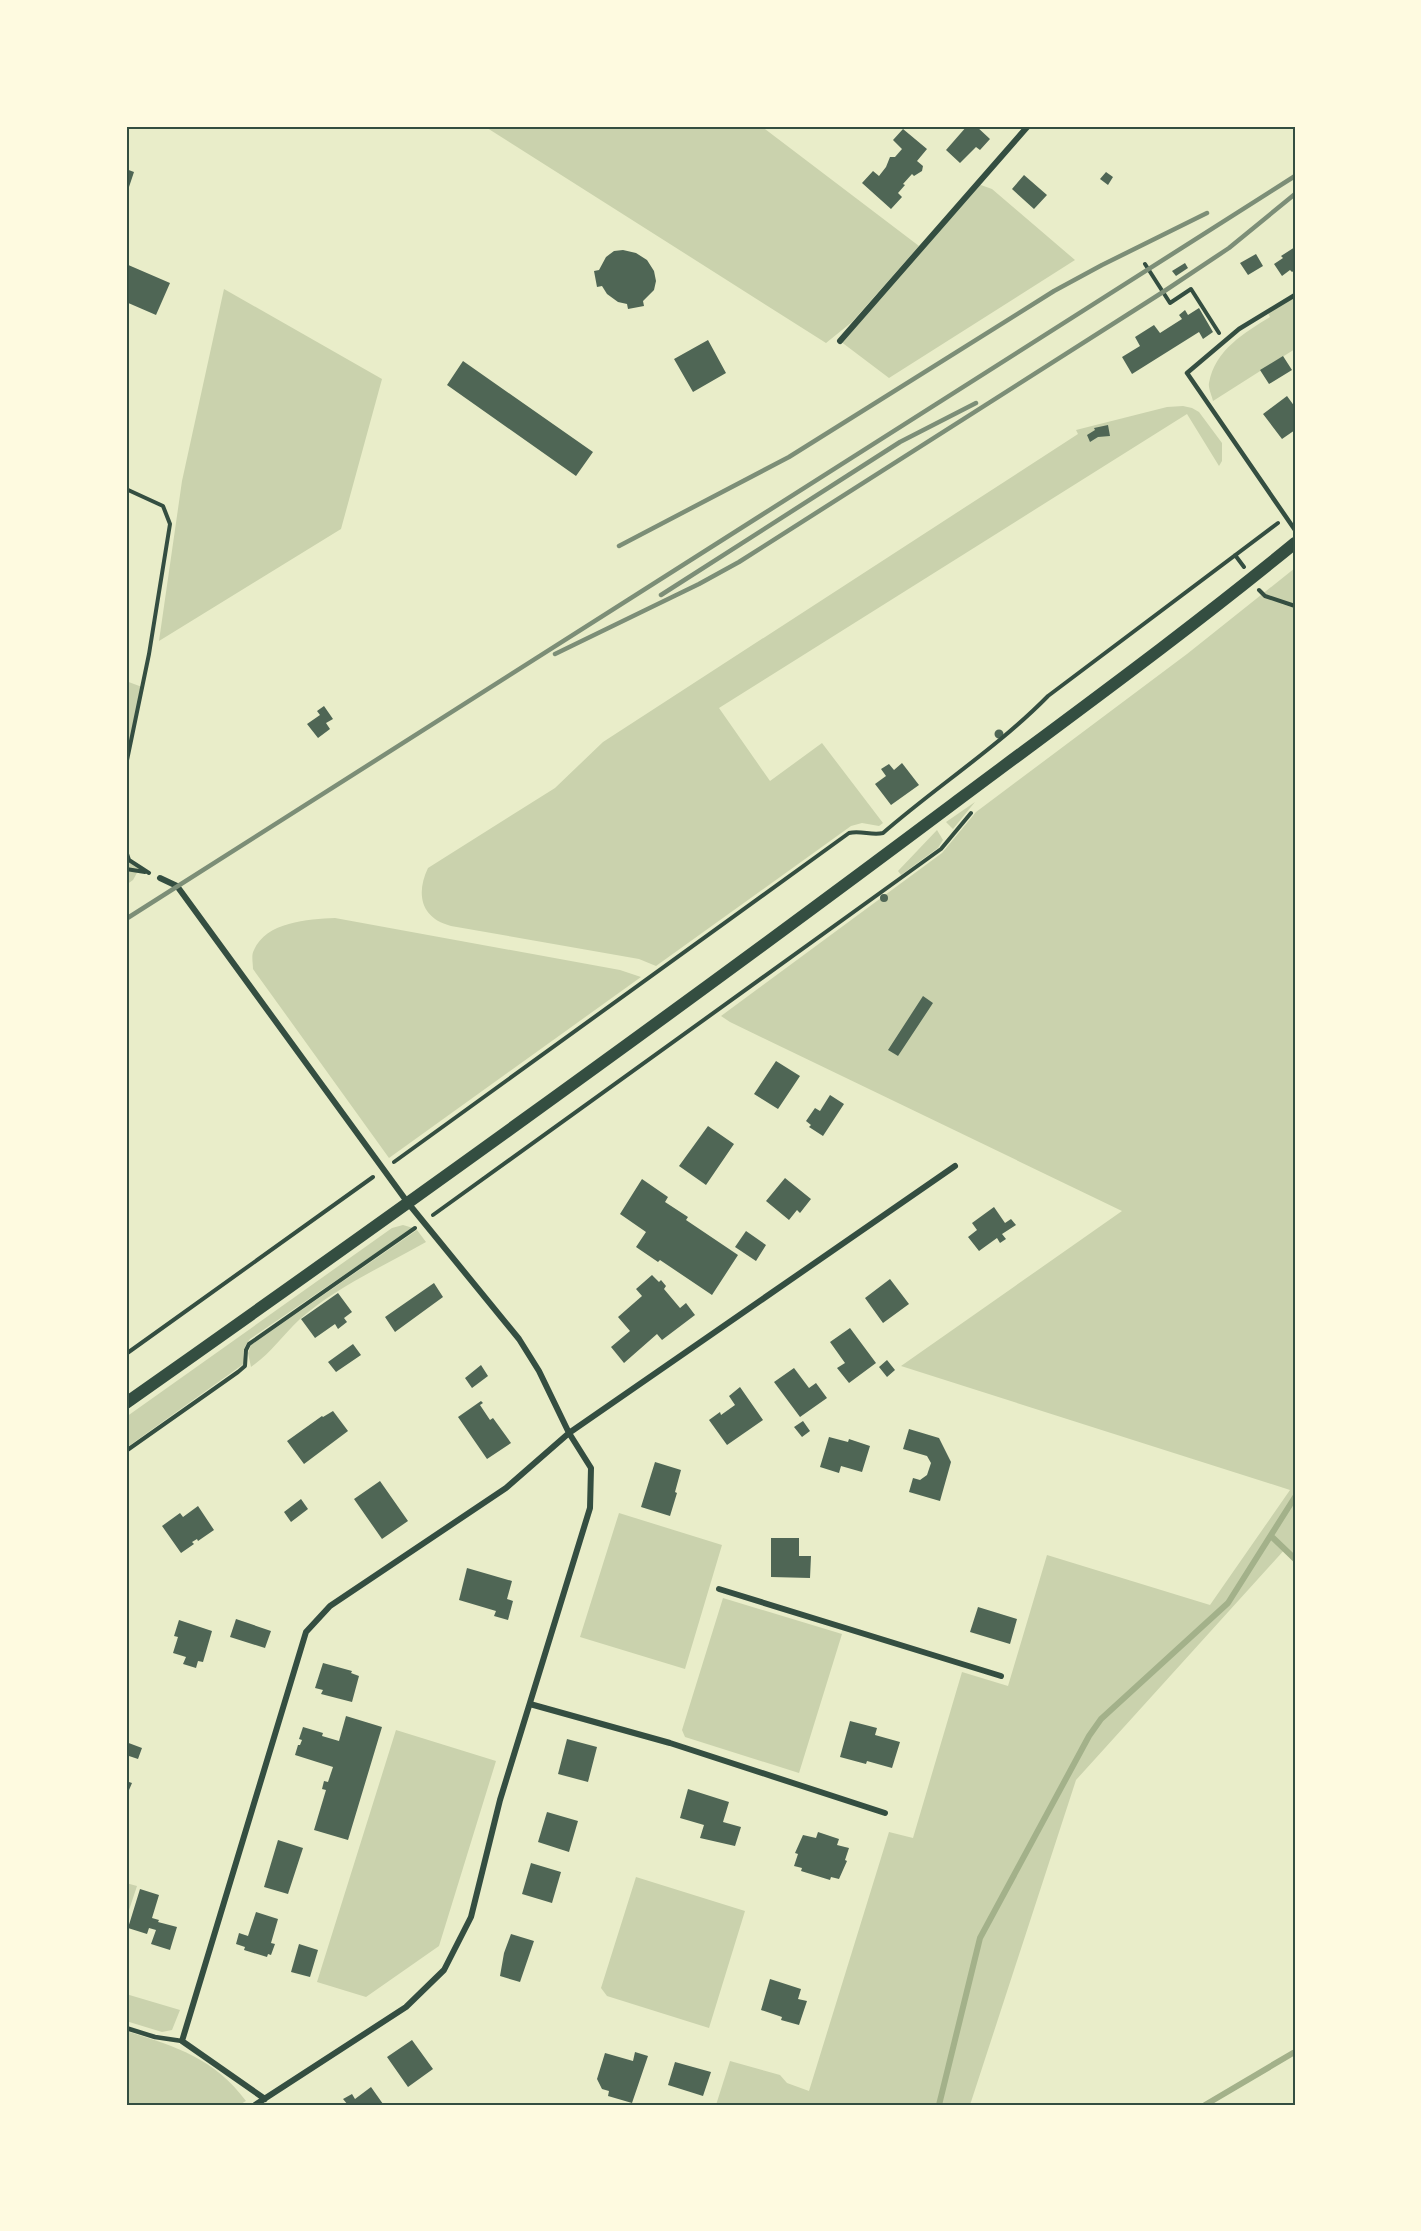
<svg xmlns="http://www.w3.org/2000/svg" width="1421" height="2231" viewBox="0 0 1421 2231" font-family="'Source Serif 4',serif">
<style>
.green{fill:#cad2ad}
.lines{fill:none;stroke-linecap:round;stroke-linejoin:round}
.stream{stroke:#a3b18a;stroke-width:6}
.building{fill:#4f6655}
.path{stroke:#344e41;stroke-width:4}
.service{stroke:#344e41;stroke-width:4.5}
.minor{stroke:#344e41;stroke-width:6}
.secondary{stroke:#344e41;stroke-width:12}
.rail{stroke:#7c8e77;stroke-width:4.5}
.neatline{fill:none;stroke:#344e41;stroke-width:2}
</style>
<rect width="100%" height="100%" fill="#e9edc9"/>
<!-- green -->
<path class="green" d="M484 126H761L919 246 852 322 826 343Z
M978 184 992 189 1075 260 889 378 840 341Z
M224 289 382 379 341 529 159 641 182 481Z
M1295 295V349L1213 401C1212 396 1208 388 1209 383 1215 350 1244 333 1270 317L1268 313Z
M1183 406 1192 408 1199 412 1222 443V461L1219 466 1187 414 719 708 770 781 822 743 883 823 879 826 862 823 851 826 656 966 639 959 451 926C420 918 416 893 428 868L555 788 603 742 1078 434 1076 430 1167 407Z
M1295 568V1555L1286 1548 1076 1780 970 2105H716L730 2061 780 2075 787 2083 809 2091 889 1832 913 1838 962 1672 1008 1686 1047 1555 1210 1605 1290 1490 901 1366 1122 1211 730 1022 721 1016 942 853 976 812 1187 654Z
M126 681 142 687 126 765Z
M975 802 953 829 946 822Z
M937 830 943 840 938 848 901 875 898 871Z
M126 851 129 860 147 872 138 871 133 880 126 885Z
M335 918 620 970 641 977 389 1158 253 969C253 963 251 955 254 950 266 922 308 919 335 918Z
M403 1225 413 1228 250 1339C243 1348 242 1353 245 1363L126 1448V1417L392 1228Z
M417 1230 426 1242C384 1266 336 1287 300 1319 283 1335 270 1354 251 1367L248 1353 251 1345Z
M619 1513 722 1545 685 1669 580 1637Z
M723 1598 842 1634 799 1773 685 1737 682 1730Z
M396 1730 496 1761 439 1946 366 1997 317 1982Z
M636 1877 745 1911 709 2028 607 1996 601 1988Z
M126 1883 137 1886 126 1919Z
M126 1994 180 2010 172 2030 162 2032 126 2021Z
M126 2031C175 2046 214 2058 246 2101L239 2105H126Z"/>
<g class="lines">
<!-- stream -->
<path class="stream" d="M1271 1536 1295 1559
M939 2105 980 1938 1089 1736 1101 1719 1228 1603 1295 1497
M1205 2105 1293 2053"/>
</g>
<!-- building -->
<path class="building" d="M967 126H976L990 139 980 150 976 147 960 163 946 150Z
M903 129 927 149 917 161 923 166 922 171 914 176 912 174 903 184 905 185 898 193 902 197 891 209 862 183 873 171 879 176 886 167 890 157H895L902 149 893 140Z
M126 169 134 172 126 196Z
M1106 172 1113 177 1108 185 1100 179Z
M1024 175 1047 195 1034 209 1012 189Z
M1295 247V270L1292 272 1290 270 1282 276 1274 264 1283 258 1281 256Z
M623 250 636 253 647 260 654 271 656 281 654 290 643 301 644 306 628 309 627 304 618 302 607 294 602 286 597 287 594 271 599 270 606 257 614 251Z
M1256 254 1263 266 1248 275 1240 263Z
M1185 263 1188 268 1176 276 1172 271Z
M126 264 170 283 156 315 126 302Z
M1199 308 1213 332 1203 339 1199 332 1132 374 1122 357 1140 346 1135 337 1154 325 1160 333 1182 319 1179 315 1185 310 1188 315Z
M708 340 726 373 693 392 674 359Z
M1283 356 1292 370 1269 384 1260 370Z
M463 361 593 452 576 476 447 385Z
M1287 396 1295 407V430L1282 439 1263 414Z
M1108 425 1110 436 1098 437 1090 442 1087 435 1095 430 1094 428Z
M324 706 333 719 326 723 330 729 318 738 307 724 320 715 317 711Z
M994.5 734a4.5 4.5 0 1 1 9 0a4.5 4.5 0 1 1-9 0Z
M902 763 919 785 891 805 875 784 886 776 881 769 889 764 894 770Z
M880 898a4 4 0 1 1 8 0a4 4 0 1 1-8 0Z
M923 996 933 1003 898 1056 888 1050Z
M776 1061 800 1076 778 1109 754 1094Z
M830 1095 844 1104 823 1136 809 1127 811 1125 806 1121 815 1108 820 1111Z
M708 1126 734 1144 706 1185 679 1166Z
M785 1178 811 1199 800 1213 797 1210 789 1220 766 1201Z
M642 1179 668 1197 665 1202 688 1217 686 1220 738 1255 712 1295 660 1260 658 1262 636 1247 646 1232 620 1214Z
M994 1207 1005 1223 1011 1219 1016 1225 1002 1234 1006 1239 1000 1243 997 1238 979 1251 968 1237 977 1230 972 1223Z
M746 1231 766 1245 756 1261 735 1247Z
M652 1275 659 1282 661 1280 666 1286 664 1289 680 1308 686 1303 695 1315 662 1340 657 1334 624 1363 611 1347 630 1331 618 1317 642 1296 636 1289Z
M890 1279 909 1304 883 1323 865 1298Z
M434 1283 443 1297 395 1332 385 1317Z
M338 1293 352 1312 344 1318 347 1322 338 1329 335 1324 315 1338 301 1319Z
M850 1328 876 1363 849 1383 837 1368 845 1363 830 1342Z
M353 1344 361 1355 336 1372 328 1362Z
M887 1360 895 1370 887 1377 879 1367Z
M481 1365 488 1376 472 1388 465 1378Z
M794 1368 809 1388 816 1383 827 1398 800 1417 774 1382Z
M740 1387 763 1420 727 1445 709 1420 720 1412 721 1415 735 1405 729 1396Z
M481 1401 483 1403 480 1405 490 1420 493 1418 511 1443 487 1459 458 1417Z
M333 1411 348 1431 304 1464 287 1441 322 1416 323 1417Z
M803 1421 810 1431 802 1437 794 1427Z
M909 1429 939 1438 951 1462 940 1501 909 1492 913 1478 920 1480 927 1475 931 1463 927 1456 903 1449Z
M829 1437 848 1442 849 1439 870 1446 862 1472 841 1466 839 1473 820 1467Z
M655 1462 681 1470 675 1492 677 1493 670 1516 641 1507Z
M380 1481 408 1521 382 1539 354 1499Z
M301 1499 308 1509 291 1522 284 1512Z
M198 1506 214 1530 198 1541 197 1539 192 1542 194 1544 181 1553 162 1526 180 1513 183 1517Z
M771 1538H799V1556H811L810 1578 771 1577Z
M467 1568 512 1581 507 1599 513 1601 508 1620 494 1616 496 1611 459 1600Z
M978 1607 1017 1619 1010 1644 970 1632Z
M236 1619 271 1631 265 1648 230 1637Z
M179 1620 212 1631 203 1662 198 1661 196 1668 183 1664 186 1657 173 1653 178 1637 174 1636Z
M323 1663 352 1671 351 1673 359 1676 352 1702 321 1694 323 1690 315 1688Z
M346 1716 382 1727 348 1840 314 1830 326 1790 322 1789 324 1781 328 1782 333 1767 295 1755 298 1745H300L302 1740 299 1739 303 1727 323 1733 322 1736 339 1741Z
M850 1721 877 1728 875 1735 900 1742 892 1768 867 1761 866 1764 840 1757Z
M567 1739 597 1747 588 1782 558 1774Z
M126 1742 142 1748 138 1759 126 1755Z
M126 1781 132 1783 126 1797Z
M688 1789 729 1802 723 1822 741 1827 735 1846 700 1838 704 1825 680 1818Z
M547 1812 578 1821 569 1852 538 1842Z
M818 1832 839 1839 837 1845 849 1848 845 1860 847 1861 839 1879 831 1877 830 1880 801 1871 802 1868 794 1866 798 1854 795 1853 803 1835 816 1838Z
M278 1840 303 1848 288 1894 264 1887Z
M531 1863 561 1872 552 1903 522 1894Z
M140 1889 159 1895 152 1918 159 1920 158 1922 177 1927 170 1950 151 1944 156 1930 149 1928 147 1934 128 1928Z
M256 1912 278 1919 271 1943 275 1944 271 1955 268 1954 267 1957 244 1950 245 1947 236 1944 239 1933 248 1936Z
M511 1934 534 1941 520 1982 500 1976 504 1953Z
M299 1944 318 1950 310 1977 291 1972Z
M770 1979 801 1989 798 1999 807 2001 799 2025 781 2020 782 2017 761 2010Z
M412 2040 433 2069 408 2087 387 2057Z
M635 2052 648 2056 632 2103 608 2096 609 2091 602 2089 597 2079 605 2053 633 2061Z
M675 2062 711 2072 703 2096 668 2085Z
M371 2087 383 2104 381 2105H348L343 2099 352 2094 355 2099Z"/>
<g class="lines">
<!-- path -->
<path class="path" d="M1145 264 1170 303 1191 289 1219 333
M126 489 163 506 170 524 149 654 126 765
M1235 555 1244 567
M1259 590 1265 596 1295 606
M126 851 129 860 149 873
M126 869 145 872
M394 1162 849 833C861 830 872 836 883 833 937 786 998 747 1048 696L1278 523
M433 1215 941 849 971 813
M126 1354 373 1177
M126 1451 238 1372 245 1366 246 1350 249 1344 415 1228"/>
<!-- service -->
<path class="service" d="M1295 295 1239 329 1187 373 1295 530
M126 2028 155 2037 182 2041"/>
<!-- minor -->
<path class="minor" d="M840 341 1028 126
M160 878 177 886 408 1203 519 1339 539 1371 569 1433 591 1468 590 1508 500 1800 471 1917 444 1970 406 2007 255 2105
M719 1589 1001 1676
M530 1704 670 1743 885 1813
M265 2099 182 2041 306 1632 330 1606 506 1488 569 1433 955 1166"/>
<!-- secondary -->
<path class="secondary" d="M126 1403C404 1207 681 1008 953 804 1068 718 1184 634 1295 543"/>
<!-- rail -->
<path class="rail" d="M619 546 789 457 1054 291 1102 265 1207 213
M661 595 900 442 976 403
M555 654 699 584 739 562 1163 292 1229 248 1295 194
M126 919 1295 176"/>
</g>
<!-- border -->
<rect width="1421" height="2231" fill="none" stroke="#fefae0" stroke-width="255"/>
<rect x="128" y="128" width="1166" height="1976" class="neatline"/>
</svg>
